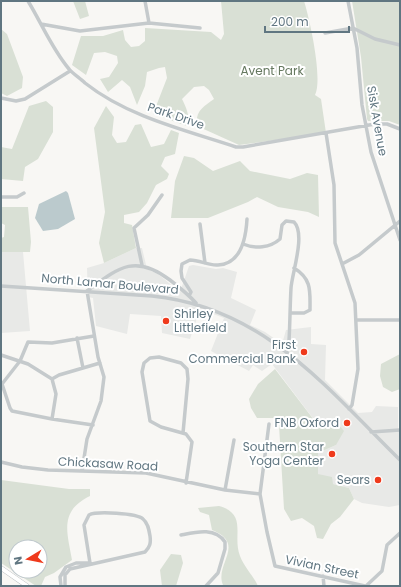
<svg xmlns="http://www.w3.org/2000/svg" width="401" height="587" viewBox="0 0 401 587" font-family="Poppins,sans-serif">
<style>
.built{fill:#e8e9e7}
.green{fill:#d9e0d5;fill-rule:evenodd}
.water{fill:#bbcacd}
.lines{fill:none;stroke-linecap:round;stroke-linejoin:round}
.major-casing{stroke:#b8bdc0;stroke-width:5}
.minor{stroke:#c5cacc;stroke-width:3.5}
.major{stroke:#fff;stroke-width:4}
.poi-dot{fill:#ef3a1c;stroke:#fff;stroke-width:1.5}
.labels{text-anchor:middle;stroke-width:4;stroke-linejoin:round;paint-order:stroke}
.park-label{font-size:12px;fill:#667960;stroke:#fff}
.street-label{font-size:12px;fill:#607681;stroke:#fff}
.poi-label{font-size:12px;fill:#607681;stroke:#fff;text-anchor:end}
</style>
<rect width="100%" height="100%" fill="#f8f7f4"/>
<!-- built -->
<path class="built" d="M136 248H142L147 269 158 274 180 292 189 266 193 265 216 269 223 268 237 272 231 298 256 310 250 325 265 332 282 344 286 330 311 327V344L326 345 325 380 358 413 372 412 376 406 398 407V429L400 431V505L389 507 362 503 354 499 349 488 333 484 318 474V453L336 445 335 420 315 421 272 364 262 371 253 365 249 371 211 351 224 318 200 309 190 339 162 333 161 316 130 314 127 334 96 326 93 298 88 297 87 268 104 263Z
M1 252H23L30 331 1 333Z"/>
<!-- green -->
<path class="green" d="M73 1H85L89 16 80 19Z
M221 1H304C310 20 323 79 315 95L321 99 326 133 239 145 197 126C195 111 203 107 214 99L209 90 204 86 194 87 182 99C186 107 191 118 187 126L153 114 167 78 165 67 159 68 147 72 145 86 137 105 130 87 122 80 108 92 100 79 109 77 118 63 117 56 105 52 94 53 86 75 72 65 81 36H103L123 30 125 40 131 47 139 46 145 41V28L211 32 221 40 224 34Z
M352 1H400V125L389 121H368L367 119 361 57Z
M1 29 7 34 23 77 22 88 7 96 1 93Z
M46 101 53 107V132L38 159 25 167 23 181 1 179V147L12 149 29 106Z
M106 106 114 117 112 135 117 143 126 142 135 125 141 124 151 147 164 144 171 130 179 133 175 154 165 157 161 166 169 174 167 179 156 185 147 203 139 212 124 215V223L132 225 136 248 104 263 99 243 105 212 94 128Z
M184 156 194 158 213 171 240 161 250 171 290 179 307 173 318 175 319 217 308 212 278 207 257 197 248 202 208 218H171L175 181Z
M1 207H28L31 242 30 252H1V238L4 237 5 225 1 223Z
M400 354V389L392 392 383 387 380 376 381 364Z
M275 369 314 420H335L344 431 336 445 318 453V474L332 477 333 484 349 488 354 499 340 517 331 524 323 539 317 538 314 526 302 518 291 521 284 509 279 425 275 418H257L251 408 249 399 258 384Z
M1 480 69 489H90V496C59 511 67 532 72 560L54 573 45 577 41 586H36L1 563ZM16 547H40V571H16Z
M219 506C248 514 232 536 240 556 244 567 253 575 258 586L223 585C214 564 247 544 212 530L209 515 200 512 198 508Z
M171 554 181 555 183 563 176 586H162L160 570Z"/>
<!-- water -->
<path class="water" d="M66 191 68 193 75 219 58 229 43 231 35 218 39 204Z"/>
<g class="lines">
<!-- major casing -->
<g class="major-casing">
<path id="major" d="M1 568 27 586"/>
</g>
<!-- minor -->
<path class="minor" d="M28 1C42 24 52 49 69 69 73 74 80 78 85 83 128 117 185 130 236 147H243L375 124H387L400 129
M145 1 149 23
M348 1 357 48 362 105 371 152 400 240
M41 24 80 31 149 23 200 28
M325 33 353 28 375 39 400 45
M1 98 16 101 25 99 70 71
M326 133 334 185 335 243 355 303 358 369 352 405 349 409
M1 197H17L24 193
M200 224 205 263
M243 244C255 249 270 248 280 239L282 225 286 221 294 222C306 234 292 273 291 288 290 306 290 324 289 341L286 350
M342 264 359 255 400 221
M142 265 134 228 148 215 162 195
M1 286 152 296C263 307 326 387 400 460
M189 296 191 292 182 278 181 271 182 264 190 260C200 260 209 266 218 265 241 264 246 237 247 219
M291 313H304L310 310C310 291 312 279 294 268
M357 320H400
M77 338 83 368
M1 355 28 364 52 379 56 394 52 419
M52 379 59 375 100 363
M269 424 260 494 267 532 275 566 365 586
M93 425 52 419 12 411 10 408 2 384 20 361 28 342 52 343 94 336
M371 432 400 430
M183 433 188 379 187 369 181 363 159 357 150 358 144 363 142 372 150 421 161 427 186 434 192 442 186 483
M1 462 22 467 48 470 146 473 225 490 260 494
M82 471 87 439 101 401 104 377 98 357 87 291C118 268 135 253 170 280 179 287 188 294 196 303
M225 490 234 440
M181 535C196 532 215 527 225 542V549L218 573 206 586
M323 576 324 586
M61 586 60 577 66 567 76 563H89
M65 586V575L70 569 145 552C150 547 151 543 150 536 149 530 148 523 143 519 137 513 96 511 89 515L84 525 90 563
M366 586 382 571 387 545 400 533"/>
<!-- major -->
<use href="#major" class="major"/>
</g>
<!-- markers -->
<g class="poi-dot">
<circle cx="166" cy="321" r="4"/>
<circle cx="304" cy="352" r="4"/>
<circle cx="347" cy="423" r="4"/>
<circle cx="332" cy="454" r="4"/>
<circle cx="378" cy="480" r="4"/>
</g>
<g class="labels">
<!-- park labels -->
<g class="park-label">
<text x="272" y="75">Avent Park</text>
</g>
<!-- street labels -->
<g class="street-label">
<text transform="translate(176 116) rotate(19)" y="4">Park Drive</text>
<text transform="translate(377 121) rotate(80)" y="4">Sisk Avenue</text>
<text transform="translate(110 284) rotate(5)" y="4">North Lamar Boulevard</text>
<text transform="translate(108 464) rotate(3)" y="4">Chickasaw Road</text>
<text transform="translate(322 567) rotate(12)" y="4">Vivian Street</text>
</g>
<!-- poi labels -->
<g class="poi-label">
<text x="174" y="318" text-anchor="start">Shirley<tspan x="174" dy="14">Littlefield</tspan></text>
<text x="296" y="349">First<tspan x="296" dy="14">Commercial Bank</tspan></text>
<text x="339" y="427">FNB Oxford</text>
<text x="324" y="451">Southern Star<tspan x="324" dy="14">Yoga Center</tspan></text>
<text x="370" y="484">Sears</text>
</g>
</g>
<!-- border -->
<rect width="401" height="587" fill="none" stroke="#607681" stroke-width="4"/>
<!-- north arrow -->
<g transform="translate(28 559) rotate(260)"><circle r="19" fill="#ffffff" stroke="#bfc8cd"/>
<path d="M0-3L7 15L0 10L-7 15Z" fill="#ef3a1c"/>
<text y="-6" font-size="11" font-weight="bold" text-anchor="middle" fill="#607681">N</text>
</g>
<!-- scale -->
<path d="M265 26v6h84v-6" fill="none" stroke="#607681" stroke-width="2"/>
<text x="271" y="26" font-size="12" fill="#607681" stroke="#ffffff" stroke-width="3" paint-order="stroke">200 m</text>
</svg>
